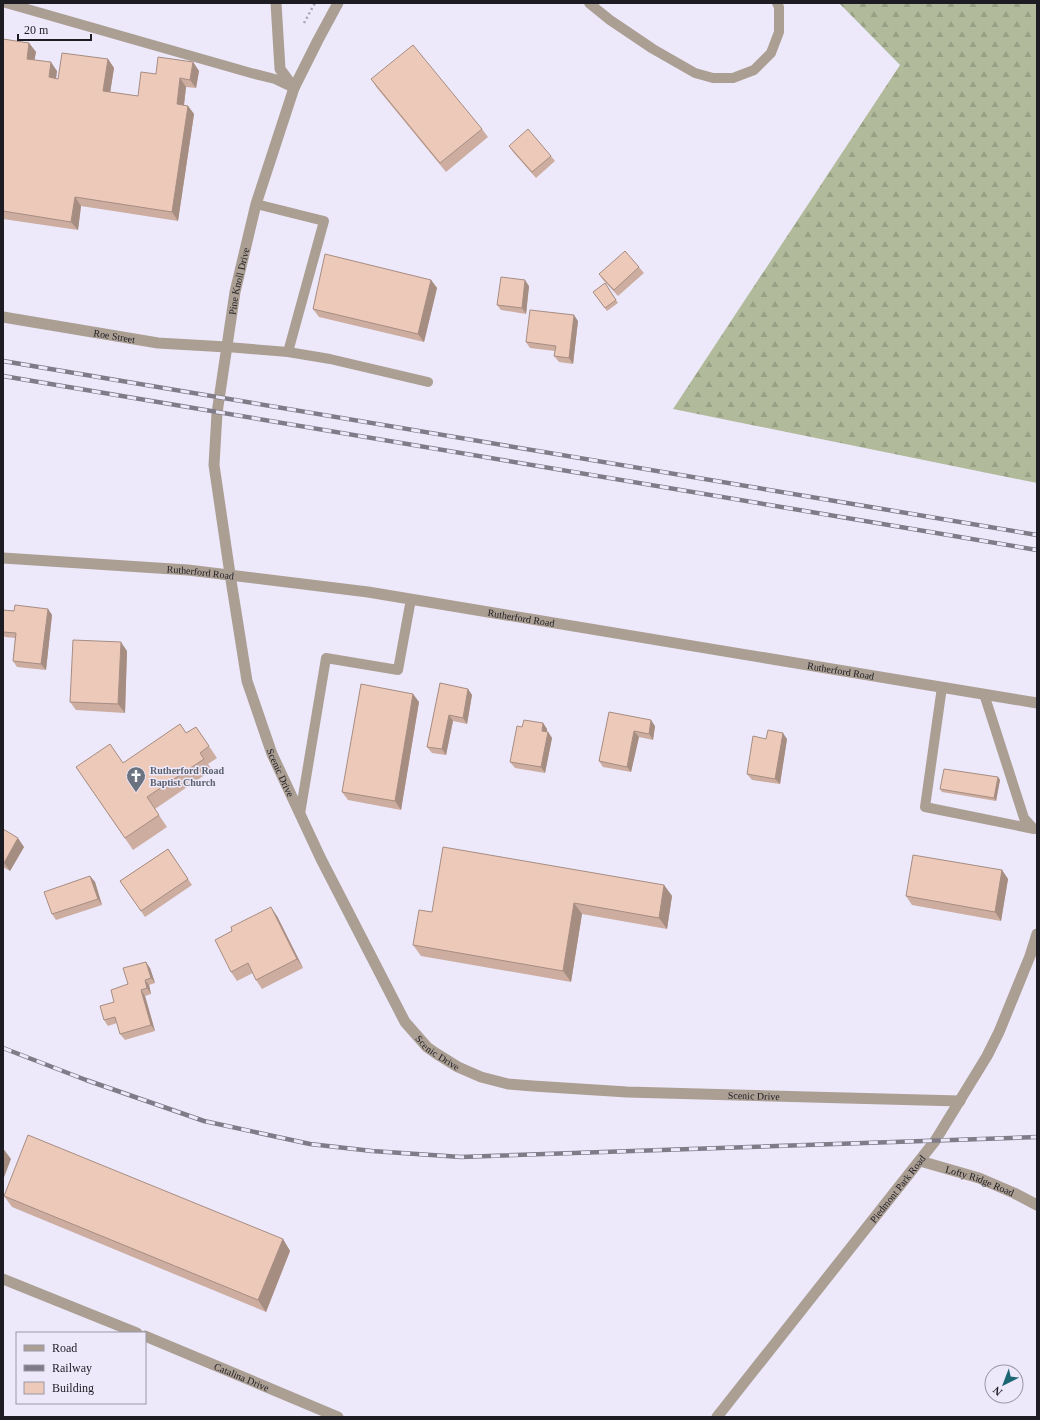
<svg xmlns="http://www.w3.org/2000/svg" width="1040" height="1420" viewBox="0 0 1040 1420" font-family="'Times New Roman',serif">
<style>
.forest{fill:url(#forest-firs)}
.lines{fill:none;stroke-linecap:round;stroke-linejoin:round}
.path{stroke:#a7a4b2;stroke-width:2.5;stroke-dasharray:2 3;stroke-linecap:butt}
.service{stroke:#ab9f94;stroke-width:10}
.minor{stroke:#ab9f94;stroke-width:11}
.tertiary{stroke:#ab9f94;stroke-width:11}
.rail-casing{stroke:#7f7c88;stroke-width:4.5}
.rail{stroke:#ede9fb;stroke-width:3;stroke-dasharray:9;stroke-linecap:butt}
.wall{fill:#ccada0}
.shaded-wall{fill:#a68d82}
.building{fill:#edc9ba;stroke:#a68d82}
.labels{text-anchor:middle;stroke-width:3;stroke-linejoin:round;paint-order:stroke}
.street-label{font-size:10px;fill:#1e1c23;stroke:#ede9fb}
.worship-label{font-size:10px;font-weight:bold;fill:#5b616d;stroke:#ede9fb;text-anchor:start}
</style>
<defs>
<pattern id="forest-firs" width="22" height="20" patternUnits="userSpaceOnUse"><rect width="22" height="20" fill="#b1bb9b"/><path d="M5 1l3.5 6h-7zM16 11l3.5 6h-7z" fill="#98a085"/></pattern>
</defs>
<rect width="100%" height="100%" fill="#ede9fb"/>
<!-- forest -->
<path class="forest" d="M839 3H1037V483L673 409 900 65Z"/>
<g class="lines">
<!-- path -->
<path class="path" d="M304 23 315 3"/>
<!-- service -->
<path class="service" d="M6 3 251 73 275 79 294 88
M589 3 610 20 653 49 695 73 713 78H733L754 70 771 53 779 32V7L777 3
M227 347 288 352 324 221 256 204
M288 352 330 359 428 382
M942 687 925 807 1034 829
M984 694 1024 818 1034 829
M300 814 326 658 398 670 411 599"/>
<!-- minor -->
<g class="minor">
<path id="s1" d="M3 317 158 343 227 347"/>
<path id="s2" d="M230 574 247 681 272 754 321 859 405 1022 427 1047 437 1054 458 1067 481 1077 508 1084 533 1086 627 1092 960 1101"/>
<path id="s3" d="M920 1161 979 1178 1014 1193 1037 1205"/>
<path d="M3 1279 137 1333"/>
<path id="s4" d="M145 1336 338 1417"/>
</g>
<!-- tertiary -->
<g class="tertiary">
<path d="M276 3 280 69 294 88"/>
<path id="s5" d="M3 558 188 570 368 592 1037 703"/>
<path id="s6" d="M230 574 214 465 217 413 235 292 256 204 294 88 318 40 338 3"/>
<path id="s7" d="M717 1417 935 1141 987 1056 999 1032 1030 956 1037 934"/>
</g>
<!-- rail casing -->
<g class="rail-casing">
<path id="rail" d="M3 361 1037 535
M3 376 1037 550
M3 1048 86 1080 204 1121 310 1144 372 1151 461 1157 1037 1137"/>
</g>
<!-- rail -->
<use href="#rail" class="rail"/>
</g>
<!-- wall -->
<path class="wall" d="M3 39 29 43 36 52 34 60 57 71 56 78 58 79 108 59 114 68 110 92 138 96 156 74 193 62 199 71 196 88 186 87 184 105 188 106 194 114 178 221 81 206 78 230 3 219Z
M371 79 482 129 488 137 446 172 377 88Z
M509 146 551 156 555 161 536 178 513 152Z
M639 267 644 273 618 296 603 280 599 274Z
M431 280 437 288 424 342 319 317 313 309Z
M605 283 618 303 607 311 593 292Z
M529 286 526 314 501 310 497 305Z
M578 321 573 364 559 362 554 356 555 351 530 348 526 342Z
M48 609 52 615 46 670 17 667 13 661 15 638 5 637 3 635V610L14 611Z
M127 651 125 713 76 710 70 702Z
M440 683 468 689 472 695 467 724 453 721 446 755 432 753 427 747Z
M413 694 419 702 401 810 348 800 342 792Z
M609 712 655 726 653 740 639 737 631 772 603 767 599 761Z
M543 723 547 729V732H548L552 738 545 773 515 768 510 762 522 727Z
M196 727 217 758 208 764 212 770 155 809 167 827 133 850 76 767 124 763 186 733Z
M766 739H787L780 784 752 780 747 774Z
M998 777 1000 780 996 801 942 792 940 789Z
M3 829 24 847 10 871 3 867Z
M168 849 192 885 145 917 120 881Z
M1002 870 1008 879 1001 921 912 905 906 896Z
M90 876 95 882 102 905 56 920 52 914Z
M664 885 672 896 667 929 582 914 571 982 421 956 413 945 432 912Z
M277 916 303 968 262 989 256 980 253 973 237 981 231 972 232 931Z
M150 968 155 983 149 985 151 994 145 996 155 1031 125 1040 120 1034 117 1023 108 1026 104 1020 114 1002 128 984Z
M4 1196 283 1239 290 1251 266 1312 12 1207Z"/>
<!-- shaded-wall -->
<path class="shaded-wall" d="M29 43 36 52 33 68 27 59Z
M108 59 114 68 109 100 103 91Z
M51 62 57 71 55 86 49 77Z
M193 62 199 71 196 88 190 80Z
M180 78 186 87 183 113 177 104Z
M188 106 194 114 178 221 172 212Z
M75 197 81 206 78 230 71 222Z
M431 280 437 288 424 342 418 334Z
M525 280 529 286 526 314 522 308Z
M574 315 578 321 573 364 569 358Z
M48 609 52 615 46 670 41 664Z
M121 642 127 651 125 713 118 704Z
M468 689 472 695 467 724 463 718Z
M413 694 419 702 401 810 395 801Z
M449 715 453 721 446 755 442 749Z
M651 720 655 726 653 740 649 734Z
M543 723 547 729 546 737 542 731Z
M634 731 639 737 631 772 627 767Z
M548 732 552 738 545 773 541 767Z
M783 733 787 739 780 784 775 779Z
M998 777 1000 780 996 801 994 798Z
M18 838 24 847 10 871 4 863Z
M1002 870 1008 879 1001 921 995 912Z
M90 876 95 882 102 905 98 899Z
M664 885 672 896 667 929 659 918Z
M574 903 582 914 571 982 563 971Z
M271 907 277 916 303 968 297 959Z
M146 962 150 968 155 983 151 978Z
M145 980 149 985 151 994 147 988Z
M141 990 145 996 155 1031 151 1025Z
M5 1151 11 1159 3 1180V1156Z
M283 1239 290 1251 266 1312 258 1300Z"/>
<!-- building -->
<path class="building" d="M3 39 29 43 27 59 51 62 49 77 58 79 62 53 108 59 103 91 138 96 141 72 156 74 158 57 193 62 190 80 180 78 177 104 188 106 172 212 75 197 71 222 3 211Z
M413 45 482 129 440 163 371 79Z
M528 129 551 156 532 172 509 146Z
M625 251 639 267 614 290 599 274Z
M325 254 431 280 418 334 313 309Z
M501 277 525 280 522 308 497 305Z
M605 283 616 300 605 308 593 292Z
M530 310 574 315 569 358 554 356 556 346 526 342Z
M15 605 48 609 41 664 13 661 16 633 3 632V610L14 611Z
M73 640 121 642 118 704 70 702Z
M440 683 468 689 463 718 449 715 442 749 427 747Z
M361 684 413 694 395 801 342 792Z
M609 712 651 720 649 734 634 731 627 767 599 761Z
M524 720 543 723 542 731 548 732 541 767 510 762 517 726 522 727Z
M180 724 186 733 196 727 209 746 200 753 204 759 147 797 159 815 125 838 76 767 110 744 123 763Z
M768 730 783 733 775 779 747 774 753 736 766 739Z
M944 769 998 777 994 798 940 789Z
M3 829 18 838 4 863 3 862Z
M443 847 664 885 659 918 574 903 563 971 413 945 419 910 432 912Z
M168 849 188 879 141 911 120 881Z
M913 855 1002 870 995 912 906 896Z
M90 876 98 899 52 914 44 892Z
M271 907 297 959 256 980 248 963 231 972 215 940 232 931 231 927Z
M146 962 151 978 145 980 147 988 141 990 151 1025 120 1034 115 1017 104 1020 100 1006 114 1002 111 990 128 984 123 968Z
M28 1135 283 1239 258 1300 4 1196Z
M3 1150 5 1151 3 1156Z"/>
<!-- icons -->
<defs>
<g id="church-pin" transform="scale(1)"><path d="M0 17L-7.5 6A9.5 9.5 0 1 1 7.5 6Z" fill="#6b7280" stroke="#ede9fb"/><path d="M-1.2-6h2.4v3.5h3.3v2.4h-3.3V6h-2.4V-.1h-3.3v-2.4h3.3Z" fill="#fff"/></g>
</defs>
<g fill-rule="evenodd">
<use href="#church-pin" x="136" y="776"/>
</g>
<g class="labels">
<!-- street labels -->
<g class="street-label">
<text dy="4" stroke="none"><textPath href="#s6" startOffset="296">Pine Knoll Drive</textPath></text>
<text dy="4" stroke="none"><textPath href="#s1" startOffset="113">Roe Street</textPath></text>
<text dy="4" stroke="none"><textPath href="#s5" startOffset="198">Rutherford Road</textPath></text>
<text dy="4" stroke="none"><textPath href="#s5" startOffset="522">Rutherford Road</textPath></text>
<text dy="4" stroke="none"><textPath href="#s5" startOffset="846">Rutherford Road</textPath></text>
<text dy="4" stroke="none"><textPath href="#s2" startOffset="206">Scenic Drive</textPath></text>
<text dy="4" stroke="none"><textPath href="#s2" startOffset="530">Scenic Drive</textPath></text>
<text dy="4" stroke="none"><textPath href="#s2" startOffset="854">Scenic Drive</textPath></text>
<text dy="4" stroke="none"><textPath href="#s3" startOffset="63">Lofty Ridge Road</textPath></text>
<text dy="4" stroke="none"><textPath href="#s7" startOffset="291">Piedmont Park Road</textPath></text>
<text dy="4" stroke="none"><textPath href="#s4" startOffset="105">Catalina Drive</textPath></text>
</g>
<!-- worship labels -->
<g class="worship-label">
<text x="150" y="774">Rutherford Road<tspan x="150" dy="12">Baptist Church</tspan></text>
</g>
</g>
<!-- border -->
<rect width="1040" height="1420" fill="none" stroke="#1e1c23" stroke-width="8"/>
<!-- legend -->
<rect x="16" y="1332" width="130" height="72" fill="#ede9fb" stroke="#9a97a5"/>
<rect x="24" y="1345" width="20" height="6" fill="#ab9f94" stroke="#9a97a5"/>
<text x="52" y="1352" font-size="12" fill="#1e1c23">Road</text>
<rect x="24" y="1365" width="20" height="6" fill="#7f7c88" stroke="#9a97a5"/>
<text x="52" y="1372" font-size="12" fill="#1e1c23">Railway</text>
<rect x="24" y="1382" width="20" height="12" fill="#edc9ba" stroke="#9a97a5"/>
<text x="52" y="1392" font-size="12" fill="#1e1c23">Building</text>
<!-- north arrow -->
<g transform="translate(1004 1384) rotate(222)"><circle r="19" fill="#ede9fb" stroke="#9a97a5"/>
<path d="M0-3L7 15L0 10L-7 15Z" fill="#1d6673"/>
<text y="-6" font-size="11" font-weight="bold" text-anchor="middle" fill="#1e1c23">N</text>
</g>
<!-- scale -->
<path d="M18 34v6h73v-6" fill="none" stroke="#1e1c23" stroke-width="2"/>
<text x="24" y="34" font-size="12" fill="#1e1c23" stroke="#ede9fb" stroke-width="3" paint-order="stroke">20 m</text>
</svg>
